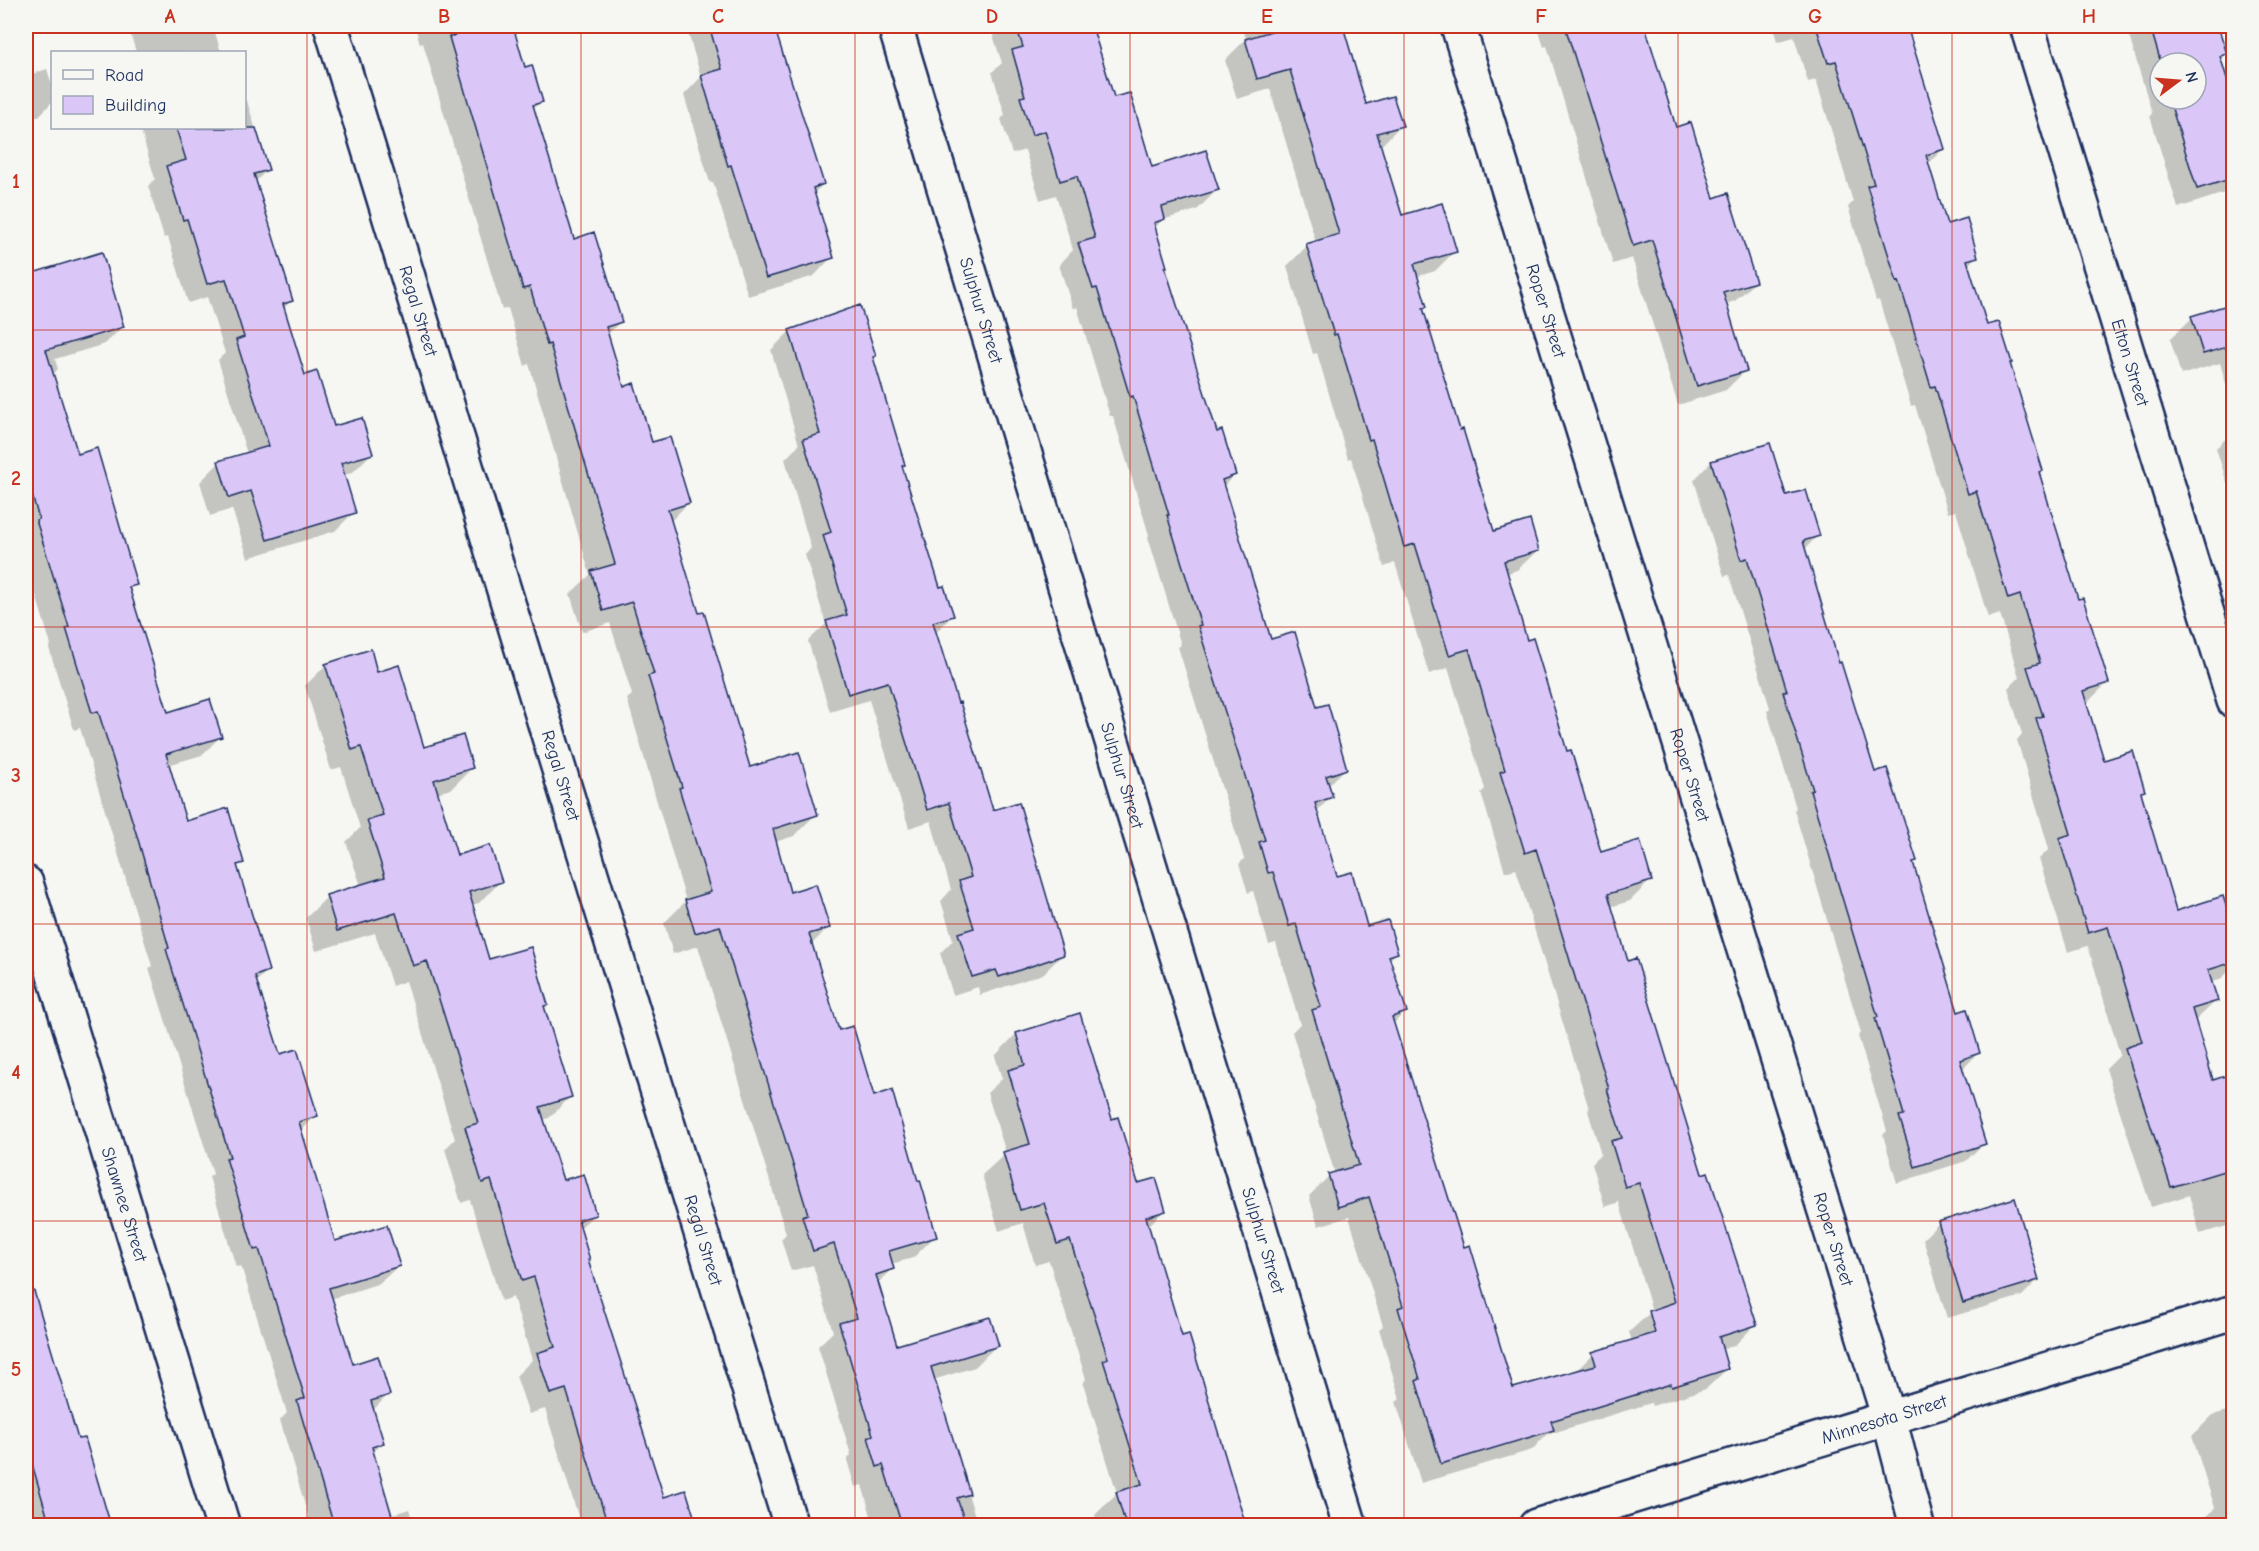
<svg xmlns="http://www.w3.org/2000/svg" width="2259" height="1551" viewBox="0 0 2259 1551" font-family="'Comic Neue',sans-serif">
<style>
.shadow{fill:#0003;fill-rule:evenodd}
.building{fill:#dac7f8;stroke:#1b2f5e;stroke-width:1.5}
.lines{fill:none;stroke-linecap:round;stroke-linejoin:round}
.minor-casing{stroke:#1b2f5e;stroke-width:38}
.minor{stroke:#f6f6f2;stroke-width:33}
.grid{fill:none;stroke:#c8321e;stroke-width:1.5;stroke-opacity:0.55}
.labels{text-anchor:middle;stroke-width:6;stroke-linejoin:round;paint-order:stroke}
.street-label{font-size:18px;fill:#1b2f5e;stroke:#f6f6f2}
.neatline{fill:none;stroke:#c8321e;stroke-width:2}
.grid-label{font-size:20px;text-anchor:middle;font-weight:bold;fill:#c8321e}
</style>
<rect width="100%" height="100%" fill="#f6f6f2"/>
<filter id="ink" filterUnits="userSpaceOnUse"><feTurbulence type="fractalNoise" baseFrequency=".0167" numOctaves="2"/><feDisplacementMap in="SourceGraphic" scale="12" xChannelSelector="R" yChannelSelector="G"/><feConvolveMatrix kernelMatrix="1 2 1 2 8 2 1 2 1" color-interpolation-filters="sRGB"/></filter>
<g filter="url(#ink)">
<!-- shadow -->
<path class="shadow" d="M128 26H213L221 52H136Z
M415 26H511L524 69 541 101 533 109 573 241 620 322 607 335 623 389 651 444 689 502 670 522 749 769 816 814 794 836 775 842 789 893 828 928 811 945 838 1032 917 1183 935 1236 913 1258 891 1264 893 1269 877 1284 896 1347 997 1345 975 1367 933 1380 978 1526H874L862 1485 855 1487 847 1460 851 1455 818 1346 833 1332 813 1265 791 1271 781 1239 786 1234 698 946 673 954 664 923 686 901 627 699 632 695 610 623 582 632 570 594 590 575 529 364 525 366 508 308 502 310 423 43 420 44Z
M686 26H773L823 184 813 194 832 257 814 276 748 296 713 182 710 183 684 95 701 77Z
M990 26H1091L1113 99 1151 168 1217 190 1197 210 1162 220 1154 229 1164 268 1216 434 1234 475 1223 487 1270 641 1316 709 1345 769 1328 786 1331 797 1316 812 1336 877 1366 928 1397 953 1389 960 1405 1012 1393 1024 1463 1249 1512 1390 1574 1373 1593 1354 1632 1341 1629 1332 1652 1311 1619 1202 1605 1207 1592 1163 1601 1154 1588 1111 1589 1109 1516 869 1505 872 1481 793 1485 789 1448 668 1429 674 1395 563 1384 567 1351 458 1348 459 1317 353 1313 354 1287 266 1307 246 1316 243 1270 89 1237 99 1225 60 1246 39 1242 26H1312L1318 46 1365 106 1401 125 1380 147 1401 217 1455 251 1435 271 1416 277 1425 307 1422 310 1459 432 1493 533 1538 550 1517 570 1506 574 1526 642 1600 854 1651 880 1630 901 1610 907 1627 963 1755 1325 1735 1345 1721 1350 1727 1369 1706 1389 1652 1406 1651 1403 1546 1435 1532 1450 1421 1483 1396 1402 1400 1399 1379 1329 1383 1326 1349 1217 1318 1226 1309 1196 1329 1176 1335 1174 1292 1032 1300 1024 1276 943 1269 945 1253 891 1248 893 1239 864 1244 859 1178 647 1181 645 1148 537 1149 535 1113 416H1110L1077 307 1073 309 1059 265 1073 250 1056 195 1040 200 1025 150 1012 154 1001 119 1005 115 992 72 1002 63Z
M1537 26H1644L1675 129 1755 282 1735 301 1725 304 1745 371 1726 390 1678 405 1632 258 1613 264 1547 46 1544 47Z
M1773 26H1905L1943 149 1928 164 1946 226 1977 256 1967 266 1986 327 2008 364 2042 470 2038 474 2077 601 2107 683 2087 703 2103 762 2143 790 2140 794 2175 912 2234 936V966L2220 980 2211 982 2216 1001 2194 1022 2212 1082 2234 1075V1224L2200 1234 2189 1195 2151 1207 2106 1069 2120 1055 2088 946 2068 952 2039 859 2049 849 2017 740 2022 734 2008 688 2019 677 2000 614 1988 618 1956 511 1948 513 1915 405 1911 406 1879 300 1876 301 1848 207 1853 202 1816 80 1808 82 1794 37 1777 42Z
M2126 26H2217L2225 54 2219 60 2234 106V190L2178 208 2150 116 2152 113ZM2160 63H2196V99H2160Z
M47 69 52 85V102L39 116 26 120V76Z
M247 101 268 169 255 182 292 300 283 309 304 377 333 428 371 454 352 473 343 475 354 512 335 531 248 558 232 509 210 516 200 482 219 463 247 454 218 360 225 353 207 297 188 303 168 237 164 238 148 186 155 179 140 128H244V102Z
M26 252 32 275 123 326 105 344 55 359 58 369 52 375 77 456 135 584 129 590 167 714 220 737 202 755 168 765 185 823 242 862 236 868 267 971 255 983 279 1056 316 1115 300 1131 334 1243 398 1266 380 1283 331 1299 352 1366 388 1395 373 1410 383 1443 372 1453 391 1515 409 1509 414 1526H311L280 1420 287 1413 241 1266 236 1267 209 1177 213 1174 149 968 152 966 80 728 74 730 49 648 51 645 26 562Z
M2234 305V412L2220 363 2181 375 2170 339 2192 318Z
M790 331 872 358 901 467 939 589 952 616 935 633 992 812 1062 955 1043 974 980 995 978 987 953 995 940 953 953 940 941 901 951 890 931 821 909 828 869 700 830 712 808 641 826 624 805 555 811 548 785 459 799 445 771 350Z
M2234 431V481L2227 483 2216 448Z
M1711 462 1785 497 1818 535 1804 550 1838 664 1874 773 1915 861 1912 864 1957 1013 1978 1053 1962 1070 1984 1143 1966 1161 1897 1183 1883 1135 1887 1131 1858 1036 1861 1033 1794 810 1796 808 1767 711 1770 708 1729 575 1724 576 1694 480Z
M326 665 376 674 423 749 472 768 451 789 437 793 456 857 500 882 479 903 472 905 488 961 547 1005 543 1008 570 1097 549 1118 542 1120 562 1182 595 1214 579 1229 586 1261 663 1499 695 1526H581L545 1409 529 1414 516 1376 532 1360 513 1297 501 1301 470 1200 461 1203 445 1149 455 1139 406 981 392 986 375 933 316 951 306 918 327 897 361 886 346 842 360 828 341 767 331 770 305 686Z
M1079 1015 1111 1121 1137 1185 1164 1211 1147 1227 1241 1526H1098L1095 1515 1117 1493 1083 1383 1086 1379 1049 1261 1035 1265 1023 1223 999 1231 982 1175 1006 1153 987 1093 1002 1079 995 1056 1016 1034Z
M1939 1223 2038 1280 2022 1296 1947 1318 1923 1239Z
M26 1276 77 1441 110 1526H26Z
M2234 1409V1526H2197L2215 1508 2192 1436 2213 1415Z"/>
<!-- building -->
<path class="building" d="M485 26H513L525 67 532 65 543 102 533 105 574 239 594 232 622 322 606 327 624 387 634 383 652 442 670 437 690 503 668 510 699 613 704 612 750 767 799 752 818 815 773 829 790 892 816 884 830 928 809 934 839 1030 853 1026 874 1096 892 1090 918 1181 920 1180 937 1237 889 1251 894 1269 876 1275 897 1345 990 1317 999 1346 931 1367 970 1494 957 1498 966 1526H902L883 1465 877 1467 868 1437 873 1435 839 1323 857 1318 834 1244 813 1251 802 1216 808 1214 720 926 695 933 685 900 711 892 679 788 682 787 648 676 654 674 632 602 603 611 591 571 615 564 550 344 547 345 530 287 523 289 449 37Z
M709 26H774L824 184 813 188 834 258 766 278 731 165 728 166 701 75 722 69Z
M1016 26H1092L1114 97 1130 93 1152 167 1206 150 1219 190 1162 207 1165 219 1154 223 1167 267H1165L1217 432 1222 430 1236 475 1222 480 1271 639 1295 632 1317 707 1328 704 1347 769 1326 776 1333 797 1315 803 1337 876 1352 872 1367 926 1388 920 1398 953 1389 956 1407 1012 1392 1017 1464 1247 1470 1245 1513 1388 1596 1365 1592 1352 1655 1333 1649 1311 1675 1302 1639 1183 1625 1187 1611 1141 1622 1138 1607 1089H1609L1536 849 1525 853 1500 772 1505 770 1469 649 1449 655 1415 544 1404 547 1372 439 1369 440 1337 334 1334 335 1306 244 1339 234 1290 70 1257 79 1245 39 1288 26H1343L1366 104 1393 96 1403 126 1377 133 1402 215 1442 203 1457 252 1414 264 1427 307 1423 308 1460 430 1463 429 1494 531 1530 520 1539 551 1504 561 1527 640 1533 638 1567 751 1571 750 1601 852 1640 840 1652 881 1608 894 1628 961 1636 958 1702 1174 1708 1172 1757 1325 1719 1337 1728 1369 1672 1387 1671 1384 1551 1421 1554 1430 1441 1464 1416 1381 1420 1379 1398 1308 1403 1306 1369 1197 1338 1207 1328 1174 1359 1165 1312 1010 1321 1007 1296 924 1289 926 1273 872 1268 873 1259 842 1265 840 1198 626 1201 625 1167 515H1169L1133 396 1130 397 1097 288 1093 289 1078 243 1095 238 1077 176 1060 181 1045 131 1032 135 1020 97 1025 96 1012 50 1023 47Z
M1565 26H1645L1676 127 1691 122 1714 198 1728 193 1756 282 1723 292 1747 371 1697 386 1652 240 1633 246Z
M1816 26H1907L1945 149 1926 155 1947 224 1967 218 1978 257 1967 260 1987 325 1999 322 2012 363H2010L2043 471 2039 472 2078 599 2083 598 2109 683 2083 691 2104 760 2133 751 2145 791 2141 792 2176 911 2223 896 2234 931V962L2208 970 2218 1001 2192 1009 2213 1080 2234 1073V1168L2171 1187 2125 1048 2142 1042 2108 927 2088 933 2059 838 2071 834 2036 718 2043 716 2027 667 2040 663 2020 595 2008 599 1976 491 1968 494 1935 386 1931 387 1899 281 1897 282 1867 186 1874 184 1836 61 1828 63Z
M2150 26H2218L2227 54 2220 56 2234 101V178L2197 189 2169 99H2196V63H2161Z
M176 128H256L269 170 254 174 293 301 283 304 305 375 317 371 334 426 362 418 373 454 341 463 356 513 267 540 251 491 229 498 218 461 269 446 236 340 244 337 226 279 207 284 187 219 183 220 166 166 186 160Z
M102 252 124 327 46 350 78 454 97 448 137 585 129 587 168 712 210 699 222 737 166 754 186 821 228 808 244 863 237 865 269 971 255 976 280 1054 297 1049 318 1116 299 1122 335 1241 387 1225 400 1266 329 1288 353 1364 378 1356 390 1395 371 1401 384 1443 372 1447 395 1526H334L297 1401 305 1398 259 1249 254 1250 226 1158 230 1157 166 949 169 948 137 836 98 711 92 713 66 628 69 627 36 520 39 519 26 474V275Z
M2234 303V345L2203 354 2191 316Z
M860 305 876 356 873 357 905 465 902 466 940 587 944 586 954 616 933 622 958 703 960 702 993 810 1019 802 1064 955 999 977 996 970 972 977 958 933 974 928 959 881 971 877 949 803 927 810 888 682 848 694 826 621 847 615 823 535 831 532 803 439 820 434 789 330Z
M1770 443 1786 495 1806 490 1820 536 1803 541 1839 663 1841 662 1875 772 1887 768 1917 861 1913 862 1958 1012 1967 1009 1980 1053 1960 1060 1986 1144 1915 1167 1899 1116 1904 1115 1875 1018 1878 1017 1810 791 1813 790 1783 692 1787 691 1747 558 1741 560 1711 461Z
M371 649 377 672 399 665 424 747 463 735 473 768 434 780 457 855 490 845 502 882 469 892 489 959 531 947 548 1005 544 1006 572 1097 540 1107 563 1180 584 1174 596 1215 578 1220 590 1260H588L664 1497 686 1490 697 1526H599L598 1518 605 1516 566 1389 550 1394 537 1353 555 1347 534 1277 522 1281 491 1180 482 1183 465 1127 478 1123 427 961 413 966 396 913 337 931 326 895 385 877 367 820 383 815 361 747 352 750 325 664Z
M1080 1013 1112 1119 1118 1117 1138 1183 1156 1178 1166 1211 1146 1217 1182 1336 1189 1334 1246 1526H1126L1116 1492 1142 1484 1103 1360 1108 1358 1070 1240 1057 1244 1044 1203 1020 1210 1003 1152 1030 1144 1008 1070 1025 1065 1016 1033Z
M2015 1198 2039 1280 1963 1303 1938 1222Z
M34 1291 78 1439 85 1438 111 1526H50L26 1443V1293Z"/>
<g class="lines">
<!-- minor casing -->
<g class="minor-casing">
<g id="minor">
<path id="s1" d="M331 26 791 1526"/>
<path id="s2" d="M895 26 1350 1526"/>
<path id="s3" d="M1458 26 1889 1418 1917 1526"/>
<path id="s4" d="M2027 26 2234 701"/>
<path id="s5" d="M26 883 223 1526"/>
<path id="s6" d="M1536 1526 2234 1312"/>
</g>
</g>
<!-- minor -->
<use href="#minor" class="minor"/>
</g>
</g>
<!-- grid -->
<path class="grid" d="M307 26V1526M581 26V1526M855 26V1526M1130 26V1526M1404 26V1526M1678 26V1526M1952 26V1526M26 330H2234M26 627H2234M26 924H2234M26 1221H2234"/>
<g class="labels">
<!-- street labels -->
<g class="street-label">
<text dy="6" stroke="none"><textPath href="#s2" startOffset="297">Sulphur Street</textPath></text>
<text dy="6" stroke="none"><textPath href="#s1" startOffset="298">Regal Street</textPath></text>
<text dy="6" stroke="none"><textPath href="#s3" startOffset="298">Roper Street</textPath></text>
<text dy="6" stroke="none"><textPath href="#s4" startOffset="352">Elton Street</textPath></text>
<text dy="6" stroke="none"><textPath href="#s3" startOffset="784">Roper Street</textPath></text>
<text dy="6" stroke="none"><textPath href="#s1" startOffset="784">Regal Street</textPath></text>
<text dy="6" stroke="none"><textPath href="#s2" startOffset="783">Sulphur Street</textPath></text>
<text dy="6" stroke="none"><textPath href="#s5" startOffset="336">Shawnee Street</textPath></text>
<text dy="6" stroke="none"><textPath href="#s3" startOffset="1270">Roper Street</textPath></text>
<text dy="6" stroke="none"><textPath href="#s1" startOffset="1270">Regal Street</textPath></text>
<text dy="6" stroke="none"><textPath href="#s2" startOffset="1269">Sulphur Street</textPath></text>
<text dy="6" stroke="none"><textPath href="#s6" startOffset="364">Minnesota Street</textPath></text>
</g>
</g>
<!-- margin -->
<rect width="2259" height="1551" fill="none" stroke="#f6f6f2" stroke-width="66"/>
<!-- legend -->
<rect x="51" y="51" width="195" height="78" fill="#f6f6f2" stroke="#9ea6b7" stroke-width="1.5"/>
<rect x="63" y="70" width="30" height="9" fill="#f6f6f2" stroke="#9ea6b7" stroke-width="1.5"/>
<text x="105" y="81" font-size="18" fill="#1b2f5e">Road</text>
<rect x="63" y="96" width="30" height="18" fill="#dac7f8" stroke="#9ea6b7" stroke-width="1.5"/>
<text x="105" y="111" font-size="18" fill="#1b2f5e">Building</text>
<!-- north arrow -->
<g transform="translate(2178 81) rotate(74)"><circle r="28" fill="#f6f6f2" stroke="#9ea6b7" stroke-width="1.5"/>
<path d="M0-4.5L10 22L0 15L-10 22Z" fill="#c8321e"/>
<text y="-9" font-size="16" font-weight="bold" text-anchor="middle" fill="#1b2f5e">N</text>
</g>
<rect x="33" y="33" width="2193" height="1485" class="neatline"/>
<g class="grid-label">
<text x="170" y="23">A</text>
<text x="444" y="23">B</text>
<text x="718" y="23">C</text>
<text x="992" y="23">D</text>
<text x="1267" y="23">E</text>
<text x="1541" y="23">F</text>
<text x="1815" y="23">G</text>
<text x="2089" y="23">H</text>
<text x="16" y="188">1</text>
<text x="16" y="485">2</text>
<text x="16" y="782">3</text>
<text x="16" y="1079">4</text>
<text x="16" y="1376">5</text>
</g>
</svg>
